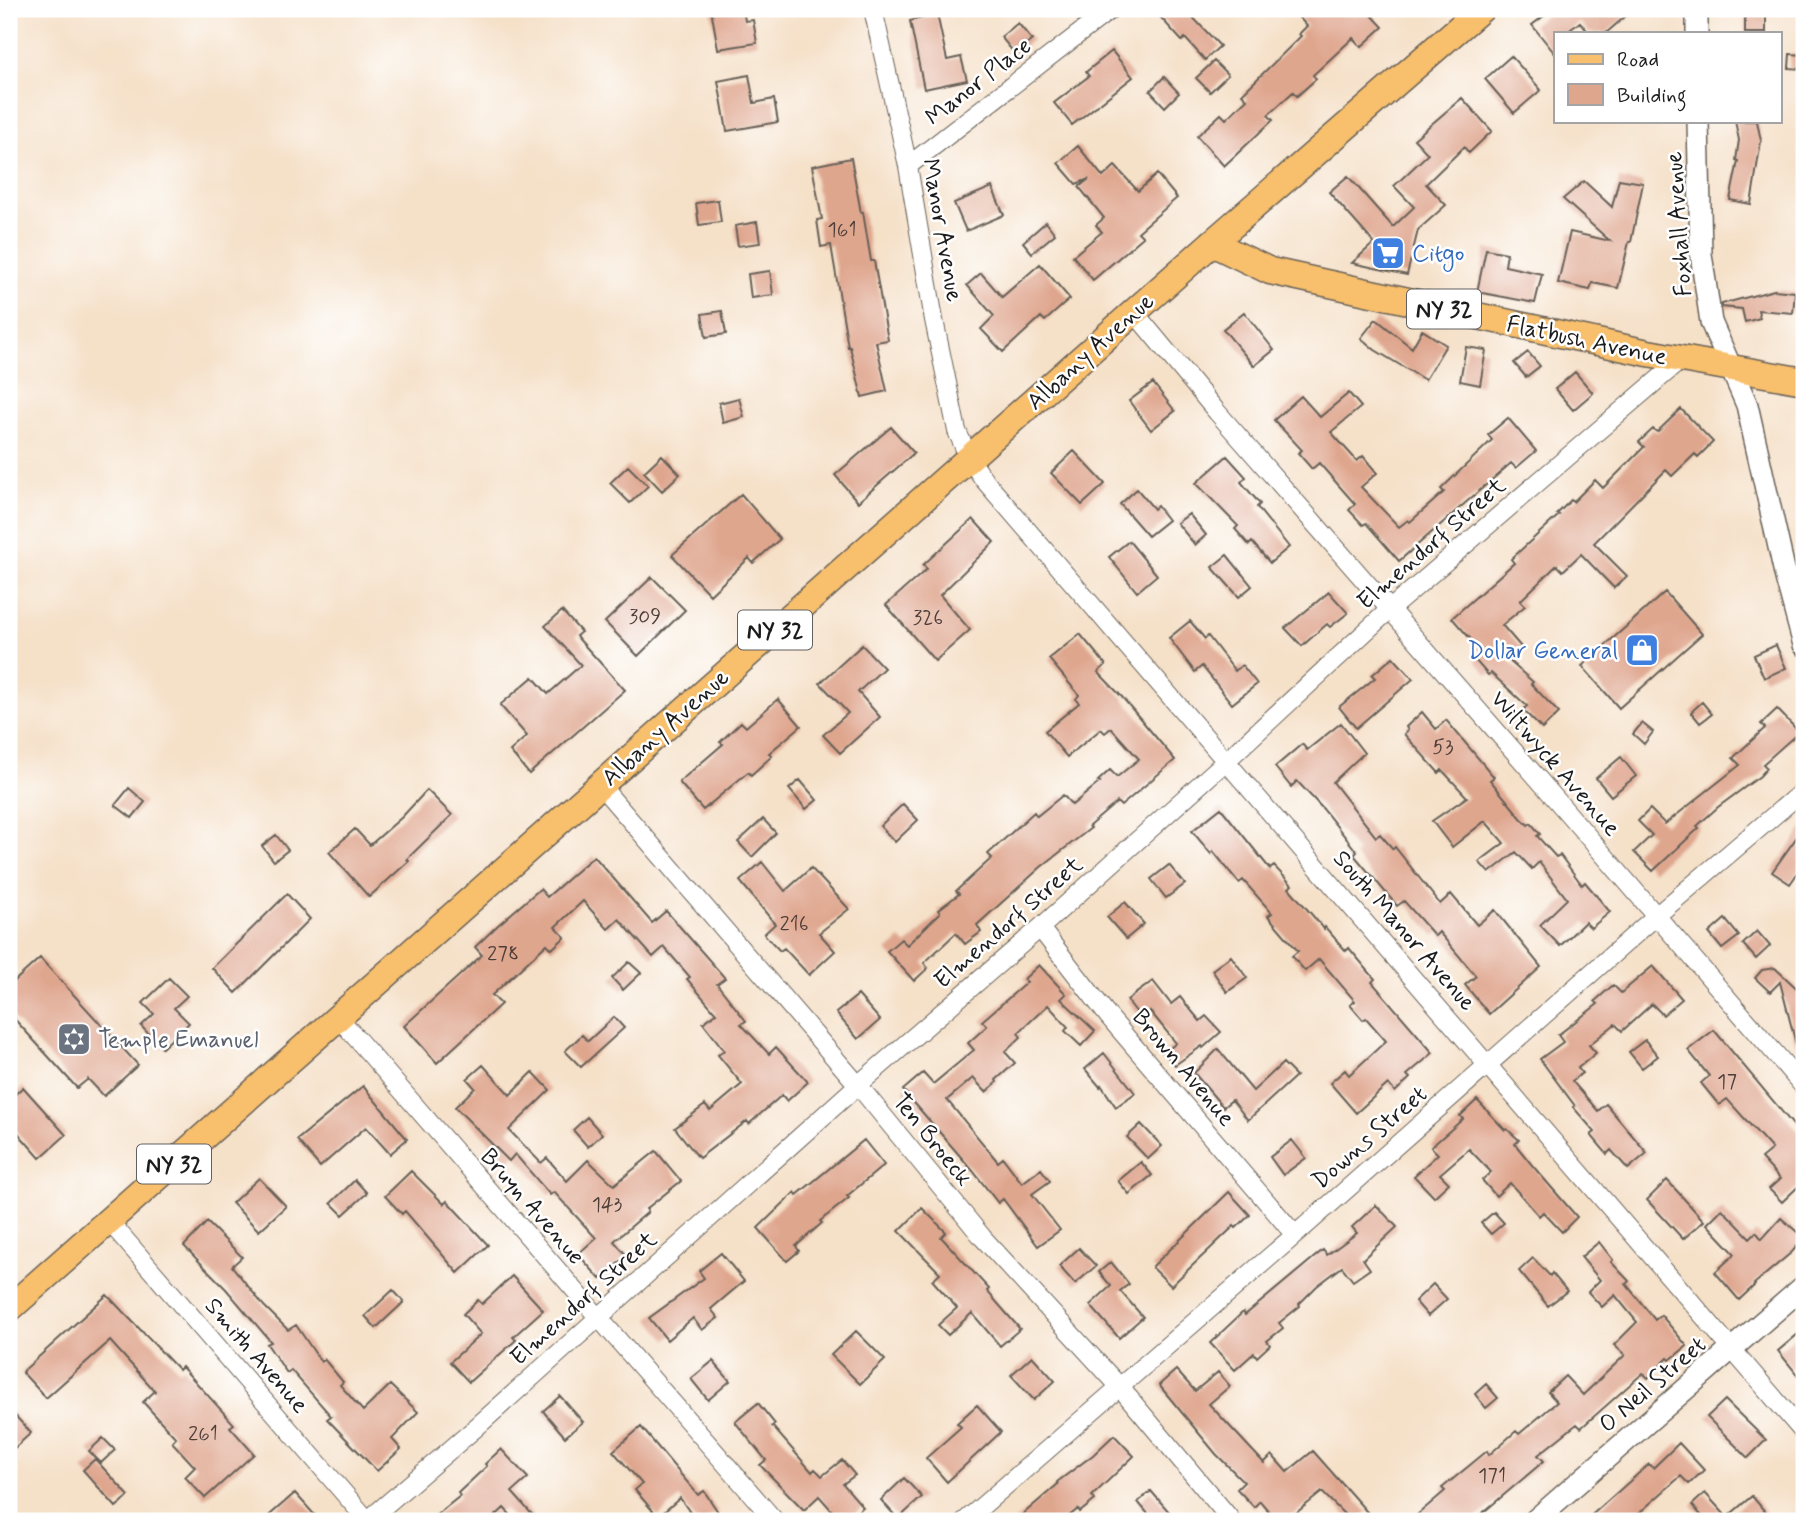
<svg xmlns="http://www.w3.org/2000/svg" width="1813" height="1530" viewBox="0 0 1813 1530" font-family="Mynerve,sans-serif">
<style>
.building{fill:#dfa68e}
.lines{fill:none;stroke-linecap:round;stroke-linejoin:round}
.minor-casing{stroke:#686158;stroke-width:20}
.tertiary-casing{stroke:#686158;stroke-width:24}
.primary-casing{stroke:#686158;stroke-width:29}
.minor{stroke:#fff;stroke-width:18}
.tertiary{stroke:#fff;stroke-width:21}
.primary{stroke:#f8bf6c;stroke-width:26}
.labels{text-anchor:middle;stroke-width:5;stroke-linejoin:round;paint-order:stroke}
.number-label{font-size:21px;fill:#4d3e38}
.shield{fill:#fff;stroke:#606060;stroke-width:2}
.shield-label{font-size:23px;font-weight:bold;fill:#1c1c1c}
.street-label{font-size:24px;fill:#1c1c1c;stroke:#fff}
.shop-label{font-size:24px;fill:#366cbe;stroke:#fff;text-anchor:start}
.worship-label{font-size:24px;fill:#5b616d;stroke:#fff;text-anchor:start}
</style>
<rect width="100%" height="100%" fill="#fff"/>
<filter id="ink" filterUnits="userSpaceOnUse"><feTurbulence type="fractalNoise" baseFrequency=".0143" numOctaves="2"/><feDisplacementMap in="SourceGraphic" scale="14" xChannelSelector="R" yChannelSelector="G"/><feConvolveMatrix kernelMatrix="1 2 1 2 8 2 1 2 1" color-interpolation-filters="sRGB"/></filter>
<filter id="wash" filterUnits="userSpaceOnUse"><feTurbulence type="fractalNoise" baseFrequency=".00686" numOctaves="4" result="noise"/><feDisplacementMap in="SourceGraphic" scale="28" xChannelSelector="R" yChannelSelector="G"/><feGaussianBlur stdDeviation="1.57" result="paint"/><feColorMatrix in="noise" values="0 0 0 0 0 0 0 0 0 0 0 0 0 0 0 0 0 1.4 0 .05"/><feComposite in="paint" operator="in"/></filter>
<g filter="url(#wash)">
<rect width="100%" height="100%" fill="#f5e0c8"/>
<g id="blocks">
<!-- building -->
<path class="building" d="M711 9H743L745 21 753 20 757 43 718 49Z
M1153 9H1185L1220 46 1205 60 1185 38 1182 41Z
M1291 9H1366L1383 27 1361 47 1353 38 1313 75 1316 79 1297 96 1293 92 1268 115 1273 120 1224 166 1197 136 1221 114 1226 119 1247 99 1242 94 1301 36 1299 34 1307 26Z
M1553 9H1634L1606 33H1589L1580 22 1566 33H1556V55L1532 25Z
M1745 13H1766V33H1745Z
M937 14 947 60 961 57 967 80 924 89 910 21Z
M1018 23 1032 40 1015 54 1001 37Z
M1112 51 1133 77 1072 125 1054 103 1089 76 1086 72Z
M1790 54 1804 55 1803 69 1789 68Z
M1511 56 1541 90 1514 113 1485 79Z
M1214 61 1228 75 1210 92 1196 78Z
M749 75 754 103 774 99 778 122 727 131 718 81Z
M1164 77 1179 93 1165 107 1150 91Z
M1462 98 1492 131 1469 153 1464 147 1426 184 1446 205 1418 230 1407 275 1352 263 1374 243 1329 192 1348 176 1393 227 1414 207 1394 186 1428 154 1414 139Z
M1735 121H1757L1761 141 1751 204 1730 200 1738 161 1736 160 1739 140Z
M1078 146 1103 177 1115 166 1138 191 1157 174 1177 198 1138 232 1143 237 1093 280 1073 256 1102 232 1096 225 1104 218 1079 187 1089 179 1076 184 1058 163Z
M851 158 861 213 863 212 871 261H874L888 340 876 342 887 391 862 397 850 347H848L831 245 821 247 817 220 822 219 812 166Z
M1619 179 1643 183 1631 242H1629L1618 288 1592 283 1590 290 1558 283 1570 232 1610 241 1563 199 1584 181 1612 207Z
M992 187 1004 215 966 231 954 203Z
M718 200 721 222 699 225 696 203Z
M757 222 760 243 738 246 735 226Z
M1046 222 1055 234 1032 253 1023 242Z
M1486 249 1507 253 1505 266 1542 274 1535 303 1477 292Z
M1040 264 1070 299 1045 321 1041 317 1003 352 981 329 994 316 967 285 981 273 1002 297Z
M770 271 773 295 751 298 748 274Z
M1774 290 1795 292 1793 313 1758 310 1760 318 1745 322 1742 309 1722 307V304Z
M722 311 726 334 706 337 702 314Z
M1244 312 1274 350 1254 366 1223 329Z
M1376 319 1412 348 1422 330 1446 345 1425 380 1375 350 1361 338Z
M1466 347 1486 350 1480 385 1460 381Z
M1528 352 1540 366 1526 377 1514 363Z
M1575 372 1593 393 1573 410 1555 389Z
M1153 383 1175 411 1151 430 1129 401Z
M1349 393 1361 407 1331 432 1357 461 1363 456 1377 473 1361 487 1399 527 1408 520 1410 522 1444 492 1441 489 1492 440 1488 435 1508 418 1536 451 1516 468 1511 463 1399 561 1366 523 1363 525 1349 510 1355 504 1319 463 1312 469 1298 453 1302 450 1274 420 1301 396 1320 417Z
M739 398 744 417 723 423 719 403Z
M1681 409 1713 442 1698 457 1695 454 1672 476 1666 470 1594 543 1627 576 1614 588 1581 554 1563 571 1557 565 1520 601 1525 606 1502 625 1521 647 1507 659 1533 682 1531 684 1559 713 1542 729 1523 710 1527 706 1491 673 1488 675 1475 660 1483 653 1452 618 1514 563 1511 559 1559 515 1557 514 1571 500 1573 502 1595 480 1603 488 1644 447 1639 442 1653 429 1657 432Z
M891 427 914 453 858 502 835 475Z
M1074 451 1105 484 1082 505 1051 473Z
M662 455 680 474 662 491 644 472Z
M1227 456 1246 477 1241 482 1260 504 1257 507 1289 547 1270 563 1252 542 1249 545 1235 529 1238 526 1196 483Z
M628 466 648 486 630 503 610 483Z
M1137 489 1154 509 1157 506 1168 520 1148 536 1120 504Z
M741 494 780 539 753 563 749 558 710 595 672 555Z
M1189 514 1206 535 1195 545 1177 523Z
M973 519 994 542 940 595 970 630 935 661 886 605 927 569 923 565Z
M1129 541 1157 575 1137 592 1109 557Z
M1227 555 1252 586 1239 597 1212 567Z
M652 577 685 610 638 656 605 622Z
M1329 592 1348 613 1330 627 1327 624 1302 646 1285 628Z
M1665 592 1702 634 1619 708 1582 666Z
M562 611 581 632 576 636 625 690 529 774 510 751 527 736 500 705 533 677 548 694 581 665 545 626Z
M1190 621 1205 639 1208 636 1235 671 1242 665 1257 684 1232 704 1202 666 1195 672 1169 638Z
M1080 634 1106 665 1098 672 1122 697 1175 760 1121 806 1117 802 1089 826 1091 828 1041 867 977 925 981 932 965 944 956 933 924 963 928 968 914 981 887 951 901 939 907 945 940 913 938 910 959 894 956 891 992 858 988 854 1034 812 1037 816 1063 795 1072 805 1100 782 1098 781 1110 770 1117 777 1139 759 1111 728 1105 733 1101 729 1067 757 1045 731 1079 703 1076 699 1079 695 1049 659Z
M862 645 884 668 858 692 880 717 840 753 823 735 848 713 820 683Z
M1776 645 1786 668 1764 678 1754 655Z
M1393 657 1413 679 1356 728 1339 707 1375 678 1372 675Z
M778 699 801 726 769 753 772 756 751 775 748 772 703 810 679 782 723 744 720 742 741 722 746 727Z
M1702 702 1712 714 1700 723 1691 712Z
M1777 709 1799 732 1763 764 1767 768 1760 776 1718 807 1697 826 1699 828 1653 871 1634 852 1652 835 1638 821 1650 809 1665 824 1740 765 1733 758 1765 728 1761 724Z
M1422 712 1436 729 1446 720 1494 777 1490 780 1521 818 1528 825 1531 823 1540 834 1537 836 1556 857 1560 855 1582 885 1585 882 1610 912 1591 928 1585 922 1560 946 1540 925 1567 899 1539 862 1532 869 1516 852 1489 873 1479 862 1504 843 1485 821 1452 847 1432 821 1467 797 1442 770 1439 773 1404 734 1408 730 1406 727Z
M1341 723 1364 753 1333 782 1376 837 1380 834 1393 849 1395 847 1440 904 1451 894 1477 925 1495 910 1541 967 1489 1014 1465 985 1476 976 1439 932 1435 936 1404 901 1397 906 1354 855 1357 852 1323 809 1297 781 1291 787 1275 767 1302 744 1307 750Z
M1642 723 1653 732 1644 744 1633 734Z
M1621 757 1636 776 1611 796 1596 778Z
M800 780 817 800 806 809 789 789Z
M129 788 145 802 132 818 115 805Z
M427 790 452 815 407 859 409 861 369 897 329 852 355 829 370 845 402 817Z
M903 804 918 820 895 842 880 826Z
M1221 808 1270 869 1274 866 1292 885 1289 888 1324 929 1325 927 1346 951 1349 948 1375 979 1372 982 1433 1053 1407 1075 1410 1078 1395 1092 1388 1084 1356 1113 1330 1083 1345 1070 1349 1075 1386 1041 1366 1018 1363 1020 1350 1005 1355 1001 1319 959 1305 971 1292 956 1298 951 1268 916 1272 913 1243 880 1239 883 1213 851 1211 854 1192 831Z
M763 819 776 833 752 857 738 842Z
M1804 827V864L1790 884 1772 872Z
M276 835 288 850 274 861 262 846Z
M594 856 652 923 666 911 725 978 717 984 746 1021 741 1024 769 1054 776 1047 808 1082 787 1101 782 1095 749 1124 747 1121 699 1158 675 1128 705 1105 710 1111 742 1084 718 1055 724 1050 703 1023 716 1013 687 979 690 977 664 947 653 957 619 919 608 929 583 901 555 927 565 937 552 949 547 944 492 995 501 1004 437 1063 404 1026 482 955 475 947 498 925 540 889 547 897Z
M762 862 785 891 811 868 849 909 819 933 835 951 809 975 784 948 780 951 764 934 775 924 740 881Z
M1169 865 1185 884 1166 898 1151 879Z
M287 894 310 919 236 993 212 968Z
M1125 902 1144 924 1126 939 1107 917Z
M1725 919 1739 936 1722 949 1709 933Z
M1757 931 1770 946 1756 959 1743 944Z
M1231 956 1247 978 1227 992 1212 970Z
M40 958 138 1065 104 1096 88 1079 77 1088 9 1013V986Z
M629 962 641 973 623 990 612 978Z
M1039 965 1066 994 1061 999 1095 1031 1081 1046 1065 1031 1068 1027 1048 1005 1018 1033 1021 1037 1005 1052 1015 1063 996 1080 997 1082 986 1092 973 1078 947 1100 998 1162 1003 1158 1022 1183 1041 1169 1050 1181 1032 1194 1060 1230 1038 1246 1003 1199 998 1203 973 1171 903 1090 923 1073 933 1084 974 1050 968 1043 987 1026 982 1021 1027 982 1024 979Z
M1653 966 1682 999 1663 1015 1652 1004 1622 1031 1615 1024 1589 1045 1596 1053 1578 1068 1582 1073 1572 1081 1598 1111 1606 1104 1647 1153 1628 1169 1611 1150 1607 1154 1591 1135 1595 1132 1573 1107 1575 1106 1540 1059 1563 1042 1558 1035 1598 1004 1595 1001 1613 985 1621 993Z
M1775 968 1804 995V1055L1799 1056 1780 982 1770 992 1755 978 1762 970Z
M169 978 187 996 174 1008 189 1023 162 1048 141 1026 154 1014 143 1003Z
M1153 981 1171 1004 1180 997 1200 1021 1206 1016 1221 1032 1203 1048 1202 1046 1175 1065 1164 1053 1176 1043 1150 1011 1141 1018 1127 1000Z
M858 995 880 1020 858 1039 836 1013Z
M614 1017 624 1028 581 1067 565 1051 582 1035 588 1041Z
M1714 1030 1804 1138V1181L1782 1202 1769 1189 1780 1179 1761 1158 1772 1149 1727 1099 1719 1105 1701 1083 1709 1076 1688 1050Z
M1645 1040 1658 1056 1642 1068 1629 1052Z
M1218 1049 1253 1091 1283 1063 1296 1076 1248 1120 1232 1100 1223 1107 1194 1073Z
M1104 1053 1135 1093 1116 1107 1101 1085 1100 1087 1085 1069Z
M483 1065 510 1095 533 1072 550 1090 509 1130 541 1163 547 1158 567 1181 588 1160 614 1185 656 1151 681 1181 646 1209 648 1212 614 1241 627 1256 600 1279 578 1254 596 1238 554 1192 550 1195 515 1154 509 1161 455 1107 475 1088 467 1079Z
M363 1086 407 1139 390 1154 366 1127 320 1167 297 1140Z
M23 1087 66 1135 40 1158 9 1123V1100Z
M1477 1100 1505 1130 1507 1129 1519 1140 1515 1144 1532 1165 1577 1217 1562 1232 1543 1212 1539 1216 1510 1183 1496 1196 1482 1180 1491 1172 1469 1149 1440 1174 1449 1183 1434 1197 1414 1176 1438 1154 1431 1147 1463 1119 1460 1116Z
M587 1117 602 1134 588 1147 573 1130Z
M1141 1124 1162 1146 1148 1159 1127 1137Z
M864 1140 884 1165 847 1196 849 1198 820 1221 822 1223 796 1246 799 1251 787 1261 758 1228 795 1192 797 1195Z
M1292 1140 1306 1158 1283 1175 1270 1157Z
M1141 1162 1152 1175 1129 1194 1118 1181Z
M411 1171 444 1204 447 1201 488 1245 458 1273 405 1211 402 1214 385 1196Z
M259 1178 286 1206 259 1231 232 1203Z
M355 1180 367 1193 343 1215 331 1203Z
M1667 1180 1704 1221 1683 1239 1647 1200Z
M1229 1192 1250 1215 1236 1228 1234 1226 1171 1286 1152 1267Z
M1376 1205 1397 1227 1363 1259 1370 1269 1353 1281 1342 1267 1317 1286 1299 1304 1300 1306 1279 1323 1283 1328 1267 1341 1270 1345 1257 1357 1254 1353 1235 1370 1210 1343 1243 1312 1245 1315 1323 1250 1327 1255 1357 1233 1352 1227Z
M922 1208 946 1232 941 1237 989 1289 987 1291 1020 1329 1000 1346 972 1313 948 1335 938 1325 957 1308 932 1280 940 1273 899 1231Z
M1722 1209 1750 1238 1756 1232 1762 1239 1781 1218 1804 1238 1792 1252 1754 1284 1755 1285 1739 1300 1715 1272 1735 1254 1707 1224Z
M1494 1212 1504 1223 1491 1234 1481 1223Z
M207 1222 242 1257 232 1266 264 1306 288 1330 296 1325 321 1362 324 1359 343 1382 340 1385 363 1411 390 1385 418 1412 392 1439 401 1449 377 1471 327 1419 331 1416 291 1370 287 1373 267 1344 271 1342 226 1289 184 1246Z
M1599 1242 1613 1260 1611 1262 1629 1281 1626 1284 1655 1320 1661 1315 1687 1346 1670 1360 1668 1358 1648 1378 1643 1373 1581 1428 1577 1424 1538 1455 1544 1461 1473 1521H1410L1445 1491 1442 1488 1487 1451 1489 1455 1516 1431 1519 1434 1557 1402 1548 1392 1565 1376 1583 1395 1625 1355 1614 1345 1637 1322 1615 1295 1602 1307 1588 1292 1600 1280 1581 1257Z
M1079 1248 1096 1266 1075 1284 1059 1266Z
M721 1253 744 1281 711 1309 718 1318 702 1330 693 1318 667 1340 649 1318 704 1278 699 1271Z
M1533 1258 1550 1276 1552 1273 1567 1291 1548 1306 1519 1271Z
M1111 1262 1129 1284 1120 1291 1143 1317 1119 1338 1090 1305 1111 1286 1099 1272Z
M512 1276 543 1310 513 1337 516 1340 469 1382 450 1362 481 1334 463 1314 478 1300 482 1304Z
M1433 1284 1447 1299 1428 1316 1415 1301Z
M393 1290 404 1302 376 1328 365 1316Z
M107 1295 179 1370 182 1367 234 1424 230 1427 254 1454 205 1498 185 1477 195 1467 172 1442 176 1438 143 1402 155 1391 110 1341 46 1398 22 1372Z
M1804 1329V1383L1778 1351Z
M856 1331 885 1360 860 1384 831 1355Z
M1032 1356 1055 1381 1034 1400 1011 1375Z
M713 1361 730 1381 708 1400 691 1379Z
M1176 1370 1195 1391 1218 1372 1230 1386 1209 1404 1264 1463 1272 1455 1287 1472 1313 1451 1367 1512 1357 1521H1351L1322 1492 1286 1521H1277L1260 1501 1254 1507 1237 1489 1244 1482 1216 1454 1159 1385Z
M1486 1384 1498 1398 1486 1408 1475 1394Z
M560 1396 583 1422 565 1437 543 1411Z
M1725 1400 1766 1440 1748 1458 1707 1417Z
M758 1403 775 1424 772 1426 812 1472 815 1469 822 1476 842 1460 855 1475 843 1484 863 1507 847 1521H841L819 1496 804 1510 760 1465 766 1460 735 1422Z
M977 1405 1001 1432 947 1482 926 1458 961 1427 957 1423Z
M9 1409 31 1433 9 1453Z
M641 1427 698 1495 704 1491 718 1512 704 1521H696L680 1498 658 1517 635 1490 642 1484 613 1451Z
M1114 1435 1134 1456 1092 1496 1095 1500 1080 1512 1078 1509 1063 1521H1015L1058 1484 1057 1482 1093 1455Z
M103 1438 115 1450 101 1463 89 1451Z
M1679 1443 1704 1470 1689 1484 1681 1476 1630 1521H1585L1649 1464 1653 1468Z
M501 1449 528 1478 512 1492 538 1521H516L504 1508 490 1521H429L460 1496 458 1493 487 1466 485 1464Z
M95 1459 129 1496 116 1507 83 1470Z
M904 1478 922 1497 898 1519 881 1500Z
M1151 1491 1177 1521H1154L1138 1502Z
M295 1493 320 1521H263Z
M1705 1493 1727 1517 1752 1496 1773 1521H1706L1692 1505Z"/>
</g>
</g>
<g filter="url(#ink)">
<use href="#blocks" fill-opacity="0" stroke="#686158" stroke-width="2"/>
<g class="lines">
<!-- minor casing -->
<g class="minor-casing">
<path id="minor" d="M873 9 908 166 934 320 957 431 969 458 985 481 1804 1433
M908 166 1111 9
M1134 312 1217 412 1540 781 1804 1087
M600 785 858 1085 983 1238 1119 1386 1232 1521
M1040 928 1109 1017 1295 1235
M338 1017 775 1521
M109 1221 368 1521
M367 1521 472 1431 858 1085 1040 928 1226 761 1389 610 1682 359
M965 1521 1295 1235 1656 916 1804 790"/>
</g>
<!-- tertiary casing -->
<g class="tertiary-casing">
<path id="tertiary" d="M1697 9V33
M1698 121 1701 254 1711 322 1747 405 1786 578 1804 645
M1534 1521 1804 1286"/>
</g>
<!-- primary casing -->
<g class="primary-casing">
<path id="primary" d="M1212 243 1270 271 1648 353 1804 381
M9 1309 1212 243 1481 9"/>
</g>
<!-- minor -->
<use href="#minor" class="minor"/>
<!-- tertiary -->
<use href="#tertiary" class="tertiary"/>
<!-- primary -->
<use href="#primary" class="primary"/>
</g>
</g>
<!-- icons -->
<defs>
<g id="supermarket-square" transform="scale(1.75)"><rect x="-9" y="-9" width="18" height="18" rx="4" fill="#3f7fe0" stroke="#fff"/><path d="M-6-5.5h2.5l.6 2H6L4.5 2H-2.5L-4.4-4H-6ZM-1.5 3.2a1.3 1.3 0 1 0 .1 0ZM3 3.2a1.3 1.3 0 1 0 .1 0Z" fill="#fff"/></g>
<g id="shop-square" transform="scale(1.75)"><rect x="-9" y="-9" width="18" height="18" rx="4" fill="#3f7fe0" stroke="#fff"/><path d="M-5-2.5h2.3a2.7 3.5 0 0 1 5.4 0H5L5.5 6h-11ZM-1.5-2.5h3a1.5 2.3 0 0 0-3 0Z" fill="#fff"/></g>
<g id="synagogue-square" transform="scale(1.75)"><rect x="-9" y="-9" width="18" height="18" rx="4" fill="#6b7280" stroke="#fff"/><path d="M0-6.5L5.6 3.2H-5.6ZM0 6.5L5.6-3.2H-5.6Z" fill="#fff"/></g>
</defs>
<g fill-rule="evenodd">
<use href="#supermarket-square" x="1388" y="253"/>
<use href="#shop-square" x="1642" y="650"/>
<use href="#synagogue-square" x="74" y="1039"/>
</g>
<g class="labels">
<!-- number labels -->
<g class="number-label">
<text x="842" y="236">161</text>
<text x="645" y="623">309</text>
<text x="928" y="624">326</text>
<text x="1443" y="753">53</text>
<text x="794" y="930">216</text>
<text x="503" y="960">278</text>
<text x="1727" y="1088">17</text>
<text x="607" y="1211">143</text>
<text x="203" y="1440">261</text>
<text x="1492" y="1482">171</text>
</g>
<!-- shield labels -->
<g class="shield">
<rect x="1407" y="289.5" width="74" height="39" rx="5"/>
<rect x="738" y="610.5" width="74" height="39" rx="5"/>
<rect x="137" y="1144.5" width="74" height="39" rx="5"/>
</g>
<g class="shield-label">
<text x="1444" y="317">NY 32</text>
<text x="775" y="638">NY 32</text>
<text x="174" y="1172">NY 32</text>
</g>
<!-- street labels -->
<g class="street-label">
<text transform="translate(978 81) rotate(-38)" y="8">Manor Place</text>
<text transform="translate(1678 224) rotate(-94)" y="8">Foxhall Avenue</text>
<text transform="translate(943 230) rotate(80)" y="8">Manor Avenue</text>
<text transform="translate(1587 340) rotate(12)" y="8">Flatbush Avenue</text>
<text transform="translate(1090 351) rotate(-42)" y="8">Albany Avenue</text>
<text transform="translate(1431 543) rotate(-41)" y="8">Elmendorf Street</text>
<text transform="translate(665 727) rotate(-42)" y="8">Albany Avenue</text>
<text transform="translate(1556 763) rotate(49)" y="8">Wiltwyck Avenue</text>
<text transform="translate(1008 922) rotate(-41)" y="8">Elmendorf Street</text>
<text transform="translate(1405 930) rotate(49)" y="8">South Manor Avenue</text>
<text transform="translate(1184 1067) rotate(50)" y="8">Brown Avenue</text>
<text transform="translate(1369 1137) rotate(-41)" y="8">Downs Street</text>
<text transform="translate(933 1139) rotate(51)" y="8">Ten Broeck</text>
<text transform="translate(533 1206) rotate(49)" y="8">Bruyn Avenue</text>
<text transform="translate(583 1298) rotate(-42)" y="8">Elmendorf Street</text>
<text transform="translate(257 1355) rotate(49)" y="8">Smith Avenue</text>
<text transform="translate(1652 1384) rotate(-41)" y="8">O Neil Street</text>
</g>
<!-- shop labels -->
<g class="shop-label">
<text x="1412" y="261">Citgo</text>
<text x="1618" y="658" text-anchor="end">Dollar General</text>
</g>
<!-- worship labels -->
<g class="worship-label">
<text x="98" y="1047">Temple Emanuel</text>
</g>
</g>
<!-- margin -->
<rect width="1813" height="1530" fill="none" stroke="#fff" stroke-width="35"/>
<!-- legend -->
<rect x="1554" y="32" width="228" height="91" fill="#ffffff" stroke="#a4a4a4" stroke-width="2"/>
<rect x="1568" y="54" width="35" height="10" fill="#f8bf6c" stroke="#a4a4a4" stroke-width="2"/>
<text x="1617" y="66" font-size="21" fill="#1c1c1c">Road</text>
<rect x="1568" y="84" width="35" height="21" fill="#dfa68e" stroke="#a4a4a4" stroke-width="2"/>
<text x="1617" y="102" font-size="21" fill="#1c1c1c">Building</text>
</svg>
